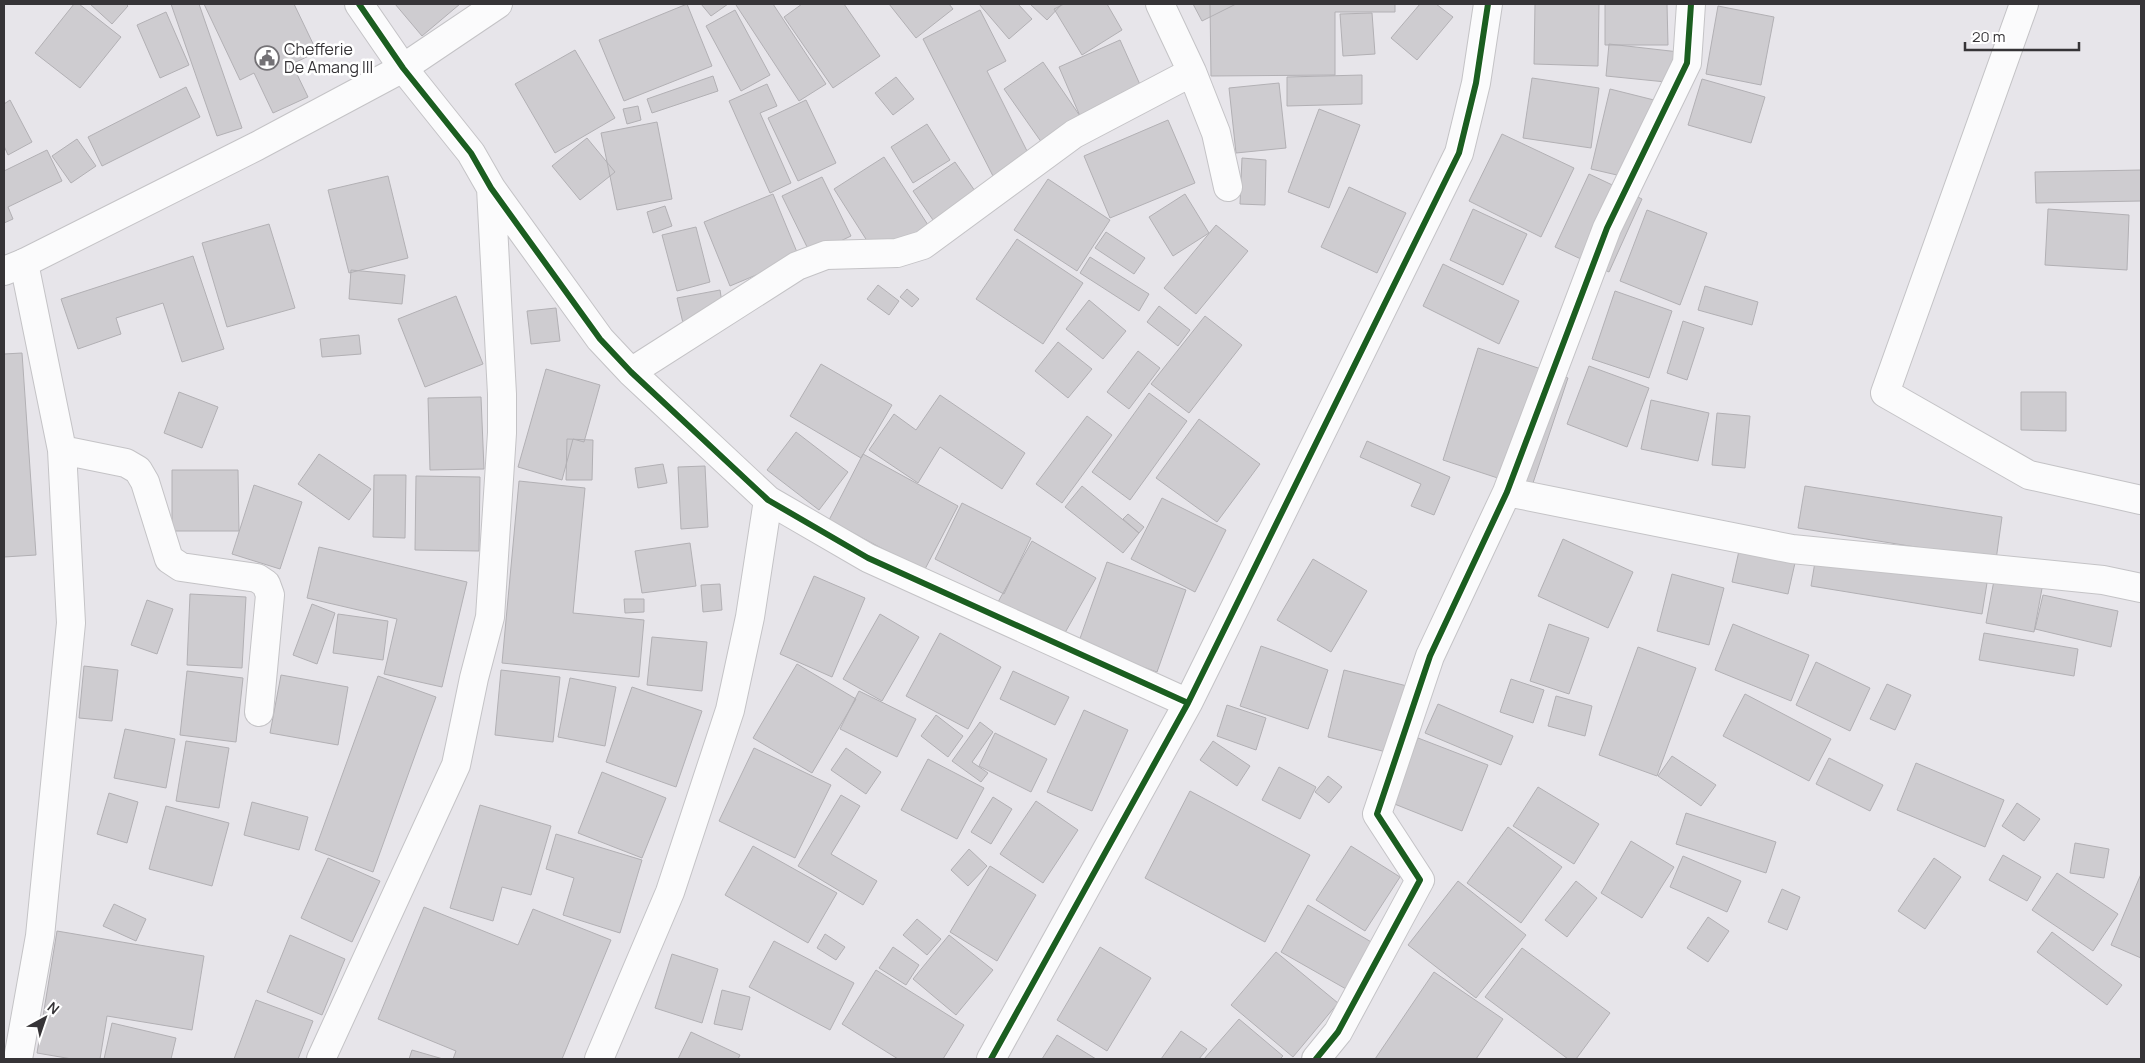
<svg xmlns="http://www.w3.org/2000/svg" width="2145" height="1063" viewBox="0 0 2145 1063" font-family="Manrope,sans-serif">
<style>
.building{fill:#ceccd0;stroke:#b2b0b4}
.lines{fill:none;stroke-linecap:round;stroke-linejoin:round}
.minor-casing{stroke:#c4c3c6;stroke-width:30}
.secondary-casing{stroke:#c4c3c6;stroke-width:30}
.minor{stroke:#fbfbfc;stroke-width:28}
.secondary{stroke:#fbfbfc;stroke-width:28}
.cycleway-casing{stroke:#fff;stroke-width:9}
.cycleway{stroke:#1b5e20;stroke-width:6}
.labels{text-anchor:middle;stroke-width:5;stroke-linejoin:round;paint-order:stroke}
.poi-label{font-size:16px;fill:#363437;stroke:#fff;text-anchor:start}
</style>
<rect width="100%" height="100%" fill="#e7e5ea"/>
<!-- building -->
<path class="building" d="M74 4H79L121 37 80 88 35 53Z
M90 4H126L128 6 112 24Z
M171 4H199L242 128 217 136Z
M204 4H294L317 52 292 64 308 97 273 113 254 73 240 80Z
M395 4H460L422 36Z
M687 4 712 66 624 101 599 40Z
M701 4H728L711 16Z
M738 4H773L826 84 799 101 736 5Z
M802 4H844L880 56 833 88 784 17Z
M889 4H949L953 9 916 38Z
M979 4H1018L1032 19 1009 39Z
M1030 4H1062L1047 20Z
M1064 4H1107L1122 30 1082 55 1054 9Z
M1193 4H1236L1202 21Z
M1210 4H1395V12H1335V75L1211 76Z
M1420 4H1436L1453 17 1417 60 1391 38Z
M1535 4H1599L1598 66 1534 64Z
M1605 4H1667L1668 45H1605Z
M1718 6 1774 17 1761 85 1706 74Z
M735 10 770 75 741 91 706 26Z
M980 10 1006 61 987 71 1030 157 993 176 923 39Z
M166 12 189 65 160 78 137 25Z
M1372 13 1375 54 1343 56 1340 14Z
M1120 40 1142 89 1080 116 1059 67Z
M1609 44 1679 52 1676 83 1606 76Z
M575 50 615 118 555 153 515 84Z
M1043 62 1080 116 1042 143 1004 89Z
M1362 75V104L1287 106V77Z
M713 76 718 91 652 113 647 99Z
M896 77 914 99 893 115 875 93Z
M1532 78 1599 88 1591 148 1523 138Z
M1702 79 1765 97 1751 143 1688 125Z
M1279 83 1286 148 1236 153 1229 88Z
M767 84 777 106 760 113 791 183 770 193 729 101Z
M186 87 200 117 102 166 88 137Z
M1610 89 1662 102 1643 181 1591 169Z
M10 100 32 142 8 155 4 146V104Z
M806 100 836 163 798 181 768 118Z
M638 106 641 120 627 124 623 109Z
M1319 109 1360 125 1329 208 1288 192Z
M1168 120 1195 183 1110 218 1084 156Z
M657 122 672 199 617 210 601 133Z
M927 124 950 160 913 183 891 147Z
M1502 134 1574 168 1541 237 1469 201Z
M587 138 615 172 580 200 552 166Z
M77 139 96 166 71 183 52 156Z
M47 150 62 181 8 207 13 219 4 223V171Z
M884 157 928 225 878 258 834 189Z
M1242 158 1266 160 1265 205 1240 204Z
M955 162 975 191 933 220 913 191Z
M2141 170V201L2036 203 2035 172Z
M1589 174 1642 199 1609 272 1555 247Z
M388 176 408 258 349 273 328 190Z
M822 177 851 236 811 255 782 196Z
M1048 179 1110 220 1077 271 1014 230Z
M1349 187 1406 213 1377 273 1321 247Z
M773 194 799 257 730 286 704 222Z
M1185 194 1209 233 1173 256 1149 217Z
M665 206 672 226 653 233 647 212Z
M1473 209 1527 234 1503 285 1450 260Z
M2048 209 2129 215 2127 270 2045 265Z
M1647 210 1707 233 1680 305 1620 281Z
M269 224 295 308 227 327 202 243Z
M1216 225 1248 251 1196 314 1164 288Z
M696 227 710 282 677 291 662 235Z
M1106 232 1145 258 1134 274 1095 248Z
M1017 239 1083 283 1043 344 976 299Z
M193 256 224 349 182 362 163 303 116 318 121 334 78 349 61 299Z
M1090 257 1149 294 1139 311 1080 273Z
M1443 264 1519 301 1499 344 1423 306Z
M351 270 405 275 402 304 349 299Z
M878 285 899 301 889 315 867 299Z
M1705 286 1758 302 1752 325 1698 310Z
M907 289 919 299 912 307 900 297Z
M720 290 724 315 683 323 677 298Z
M1615 291 1672 311 1649 378 1592 359Z
M456 296 483 364 425 387 398 319Z
M1089 300 1126 331 1103 359 1066 329Z
M1159 306 1190 330 1178 346 1147 322Z
M556 308 560 341 531 344 527 311Z
M1205 316 1242 345 1189 413 1151 384Z
M1683 321 1704 328 1687 380 1667 373Z
M359 335 361 354 322 357 320 339Z
M1058 342 1092 369 1068 398 1035 371Z
M1478 348 1568 378 1531 489 1443 460Z
M1138 351 1160 368 1129 409 1107 392Z
M22 353 36 555 4 557V354Z
M821 364 892 405 861 458 790 416Z
M1589 366 1649 388 1627 447 1567 424Z
M546 369 600 385 584 442 573 439 562 480 518 467Z
M179 392 218 407 202 448 164 433Z
M2021 392H2066V431L2021 430Z
M1149 393 1187 421 1130 500 1092 472Z
M940 395 1025 453 1002 489 940 447 918 483 869 450 894 414 916 430Z
M481 397 484 469 430 470 428 398Z
M1651 400 1709 413 1698 461 1641 449Z
M1717 413 1750 416 1745 468 1712 465Z
M1087 416 1112 435 1062 503 1036 484Z
M1199 419 1260 464 1217 522 1156 478Z
M796 432 848 472 819 510 767 470Z
M567 439 593 440 592 480H566Z
M1367 441 1450 477 1434 515 1411 506 1421 484 1360 457Z
M319 454 371 489 349 520 298 484Z
M863 454 958 506 924 571 829 520Z
M663 464 667 483 638 488 635 468Z
M705 466 708 527 681 529 678 467Z
M172 470H238L239 531H172Z
M374 475H406L405 538 373 537Z
M416 476 480 477 479 551 415 550Z
M519 481 585 488 573 613 644 620 639 677 502 663Z
M254 485 302 502 280 569 232 554Z
M1082 486 1139 533 1123 553 1065 507Z
M1805 486 2002 517 1996 560 1798 528Z
M1162 498 1226 530 1195 592 1131 559Z
M962 503 1031 538 1004 594 935 559Z
M1128 514 1144 527 1139 533 1123 519Z
M1563 539 1633 572 1608 628 1538 596Z
M1032 541 1096 578 1062 638 998 602Z
M1741 542 1797 554 1788 594 1732 582Z
M690 543 696 586 642 593 635 551Z
M319 547 467 582 442 687 384 674 397 619 307 598Z
M1816 556 1987 583 1982 614 1811 586Z
M1313 559 1367 591 1331 652 1277 620Z
M1107 562 1186 590 1157 672 1078 644Z
M1672 574 1724 588 1709 645 1657 631Z
M1995 575 2043 583 2034 632 1986 623Z
M814 576 865 598 832 677 780 654Z
M720 584 722 610 703 612 701 585Z
M190 594 246 597 242 668 187 665Z
M2043 595 2118 611 2111 647 2035 629Z
M624 599H644V612L625 613Z
M147 600 173 609 157 654 131 645Z
M312 604 335 613 317 664 293 655Z
M338 614 388 621 383 660 333 653Z
M880 614 919 637 882 701 843 679Z
M1549 624 1589 638 1569 694 1530 681Z
M1733 624 1809 655 1791 701 1715 670Z
M940 633 1001 667 968 729 906 696Z
M1984 633 2078 649 2074 676 1979 660Z
M652 637 707 642 702 691 647 685Z
M1261 646 1328 670 1308 729 1240 706Z
M1638 647 1696 668 1657 776 1599 755Z
M1816 662 1870 688 1850 731 1796 705Z
M797 664 856 699 812 773 753 738Z
M84 666 118 670 112 721 79 718Z
M501 670 560 677 553 742 495 735Z
M1344 670 1407 686 1390 753 1328 737Z
M187 671 243 678 236 742 180 735Z
M1013 671 1069 697 1055 725 1000 699Z
M281 675 348 687 338 745 270 733Z
M378 676 436 697 373 872 315 850Z
M570 678 616 687 605 746 558 737Z
M1511 679 1544 690 1533 723 1500 712Z
M1887 684 1911 695 1895 730 1870 719Z
M632 687 702 711 676 787 606 762Z
M859 691 916 719 897 757 840 729Z
M1745 694 1831 739 1809 781 1723 736Z
M1556 696 1592 706 1585 736 1548 726Z
M1438 704 1513 736 1501 765 1425 733Z
M1227 705 1266 718 1256 750 1217 736Z
M1084 710 1128 730 1092 811 1047 792Z
M936 715 963 736 948 757 921 736Z
M980 722 993 732 972 762 988 773 981 782 952 761Z
M125 729 175 739 166 788 114 778Z
M995 733 1047 759 1031 792 979 766Z
M1418 738 1488 765 1462 831 1392 803Z
M186 741 229 748 219 808 176 801Z
M1213 741 1250 766 1237 786 1200 760Z
M754 748 831 785 795 858 719 821Z
M846 748 881 772 866 794 831 770Z
M1672 756 1716 785 1701 806 1658 776Z
M1829 758 1883 785 1870 811 1816 784Z
M928 759 984 788 957 839 901 810Z
M1916 763 2004 800 1985 847 1897 810Z
M1279 767 1316 787 1300 819 1262 800Z
M602 772 666 798 642 858 578 833Z
M1328 776 1342 787 1329 803 1315 792Z
M1538 787 1599 824 1574 864 1513 826Z
M1190 791 1310 855 1265 942 1145 878Z
M109 793 138 802 127 843 97 834Z
M841 795 860 806 831 854 877 881 863 905 798 866Z
M993 797 1012 809 991 844 971 832Z
M1036 801 1078 830 1043 883 1000 854Z
M252 802 308 817 299 850 244 835Z
M2017 803 2040 819 2024 841 2002 826Z
M480 805 551 826 531 895 502 887 493 921 450 908Z
M166 806 229 823 212 886 149 869Z
M1686 813 1776 842 1766 873 1676 844Z
M1508 827 1562 867 1521 923 1467 883Z
M556 834 642 860 620 933 563 915 574 878 546 869Z
M1631 841 1674 867 1642 918 1601 893Z
M2075 843 2109 849 2104 878 2070 873Z
M753 846 837 893 808 943 725 895Z
M1351 846 1400 877 1365 931 1316 900Z
M969 849 987 866 968 886 951 870Z
M2003 855 2041 877 2027 901 1989 880Z
M1683 856 1741 881 1727 912 1670 887Z
M328 858 380 881 352 942 301 918Z
M1934 858 1961 877 1925 929 1898 911Z
M990 866 1036 895 997 961 950 932Z
M2057 873 2118 914 2093 951 2032 910Z
M2141 874V958L2111 945Z
M1458 881 1526 935 1476 998 1408 945Z
M1576 881 1597 898 1567 937 1545 920Z
M1782 889 1800 897 1787 930 1768 922Z
M114 904 146 919 136 941 103 926Z
M1308 905 1373 943 1346 989 1281 952Z
M424 907 518 945 533 909 611 940 562 1059H453L456 1051 378 1019Z
M1708 917 1729 931 1708 962 1687 948Z
M917 919 941 939 927 955 903 935Z
M57 931 204 956 192 1030 107 1016 100 1059H72L37 1053Z
M2052 932 2122 985 2107 1005 2037 952Z
M825 934 845 947 836 960 817 948Z
M290 935 345 959 322 1015 267 992Z
M949 935 993 970 956 1015 913 979Z
M774 941 854 983 830 1030 749 987Z
M893 947 919 965 906 985 879 968Z
M1100 947 1151 978 1107 1051 1057 1020Z
M1522 948 1610 1013 1576 1059H1568L1485 997Z
M1276 952 1338 1003 1293 1057 1231 1005Z
M672 954 718 969 702 1023 655 1008Z
M876 970 964 1025 943 1059H898L842 1024Z
M1434 972 1503 1019 1476 1059H1375Z
M722 990 750 997 742 1030 714 1024Z
M256 1000 313 1021 298 1059H234Z
M1239 1019 1283 1056 1280 1059H1204Z
M112 1023 176 1038 171 1059H104Z
M1181 1031 1207 1049 1199 1059H1161Z
M691 1032 740 1055 738 1059H678Z
M1057 1035 1096 1059H1042Z
M412 1050 443 1059H409Z"/>
<g class="lines">
<!-- minor casing -->
<g class="minor-casing">
<path id="minor" d="M359 4 403 68 471 153 491 188 600 339 631 372 768 500 868 558 1188 703
M1160 4 1192 72 1216 133 1228 187
M2024 4 1885 393 2029 475 2141 500
M631 372 797 266 826 255 897 253 923 245 1074 134 1192 72
M62 450 126 463 138 470 145 482 169 559 181 567 257 578 266 584 270 595 259 712
M1507 492 1792 549 2103 580 2141 588
M18 1059 40 936 71 623 62 450 24 263
M321 1059 456 765 474 678 490 617 502 433V394L491 188
M599 1059 670 892 730 710 750 617 768 500
M991 1059 1188 703 1459 153 1476 83 1488 4
M1316 1059 1338 1032 1420 880 1377 814 1430 656 1507 492 1607 228 1687 63 1691 4"/>
</g>
<!-- secondary casing -->
<g class="secondary-casing">
<path id="secondary" d="M4 271 24 263 257 146 403 68 498 4"/>
</g>
<!-- minor -->
<use href="#minor" class="minor"/>
<!-- secondary -->
<use href="#secondary" class="secondary"/>
<!-- cycleway casing -->
<g class="cycleway-casing">
<path id="cycleway" d="M359 4 403 68 471 153 491 188 600 339 631 372 768 500 868 558 1188 703
M991 1059 1188 703 1459 153 1476 83 1488 4
M1316 1059 1338 1032 1420 880 1377 814 1430 656 1507 492 1607 228 1687 63 1691 4"/>
</g>
<!-- cycleway -->
<use href="#cycleway" class="cycleway"/>
</g>
<!-- icons -->
<defs>
<g id="civic-ring" transform="scale(1.25)"><circle r="9.5" fill="#fff" stroke="#747276" stroke-width="1.5"/><path d="M-.6-6.5H3V-4.5H.6V-3L4-1V1h2V6H-6V1h2V-1L-.6-3ZM-1.2 2.5V6h2.4V2.5Z" fill="#747276"/></g>
</defs>
<g fill-rule="evenodd">
<use href="#civic-ring" x="267" y="58"/>
</g>
<g class="labels">
<!-- poi labels -->
<g class="poi-label">
<text x="284" y="55">Chefferie<tspan x="284" dy="18">De Amang III</tspan></text>
</g>
</g>
<!-- border -->
<rect width="2145" height="1063" fill="none" stroke="#363437" stroke-width="10"/>
<!-- north arrow -->
<g transform="translate(45 1018) rotate(40)" stroke="#ffffff" stroke-width="4" paint-order="stroke">
<path d="M0-4L9 19L0 12L-9 19Z" fill="#363437"/>
<text y="-8" font-size="14" font-weight="bold" text-anchor="middle" fill="#363437">N</text>
</g>
<!-- scale -->
<path d="M1965 42v8h114v-8" fill="none" stroke="#363437" stroke-width="2.5"/>
<text x="1972" y="42" font-size="15" fill="#363437" stroke="#ffffff" stroke-width="4" paint-order="stroke">20 m</text>
</svg>
